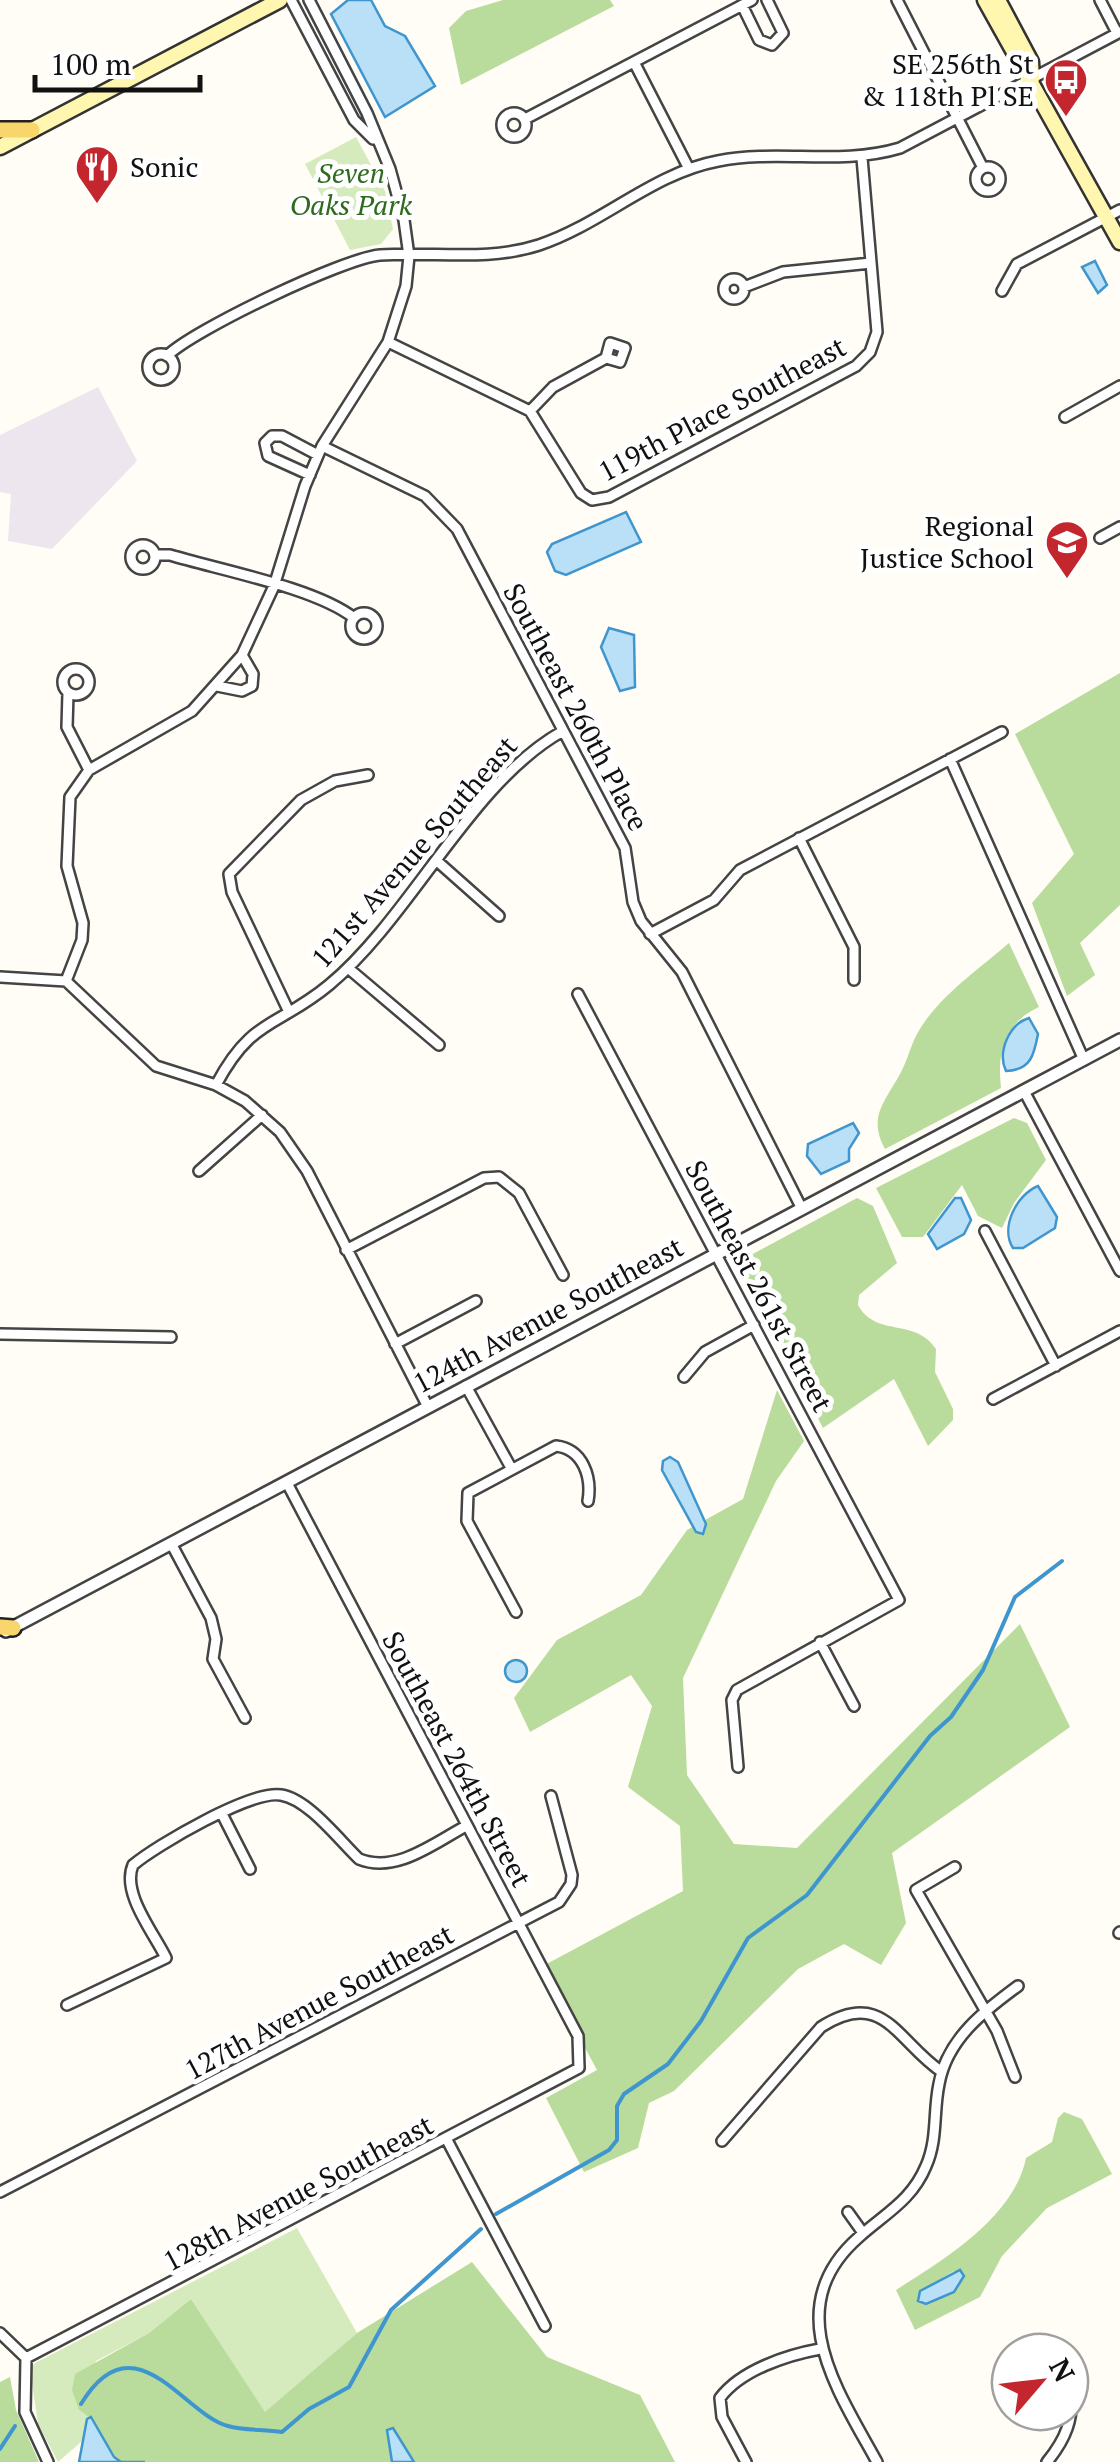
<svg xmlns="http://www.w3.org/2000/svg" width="1120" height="2462" viewBox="0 0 1120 2462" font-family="'PT Serif',serif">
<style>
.industrial{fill:#eee6ef}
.green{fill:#d5ebbd}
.forest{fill:#b9dc9c;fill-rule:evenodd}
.water{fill:#b9e0f7;stroke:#3f96cf;stroke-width:2.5}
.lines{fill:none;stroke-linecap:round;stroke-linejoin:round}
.stream{stroke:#3f96cf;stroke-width:4}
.minor-casing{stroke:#444;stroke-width:14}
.tertiary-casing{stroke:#444;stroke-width:16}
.secondary-casing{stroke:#333;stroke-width:19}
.primary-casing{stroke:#222;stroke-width:20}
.minor{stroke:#fff;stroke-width:9}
.tertiary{stroke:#fff;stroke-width:11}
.secondary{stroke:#fff6b0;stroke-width:14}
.primary{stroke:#f9d66b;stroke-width:15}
.labels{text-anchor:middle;stroke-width:10;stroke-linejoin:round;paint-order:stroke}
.poi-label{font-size:28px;fill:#111;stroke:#fff;text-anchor:end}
.park-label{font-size:28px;font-style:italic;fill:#2f6b1f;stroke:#fff}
.street-label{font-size:28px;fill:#111;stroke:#fff}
</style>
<rect width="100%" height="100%" fill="#fffdf5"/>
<!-- industrial -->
<path class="industrial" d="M98 387 137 461 52 549 8 541 11 494 0 492V435Z"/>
<!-- green -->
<path class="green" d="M356 137 385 191 393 229 381 244 350 250 305 164Z
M297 2228 357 2333 265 2413 191 2299 149 2333 96 2361 79 2410 91 2417 81 2442 58 2462 38 2424 30 2369 35 2363Z"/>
<!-- forest -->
<path class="forest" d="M503 0H610L614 6 461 85 449 28 466 11Z
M1120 673V905L1080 943 1095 975 1067 996 1032 903 1074 854 1015 734Z
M1009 943 1039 1007C1004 1023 997 1051 1001 1088L885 1149C867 1116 886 1101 901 1072 907 1061 910 1048 916 1036 935 999 978 970 1009 943Z
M1014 1118 1027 1123 1046 1160 1014 1203 1002 1228 978 1216 962 1185 923 1237H902L876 1188Z
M857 1198 873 1206 897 1263 859 1295 858 1305C876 1338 915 1317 936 1349L935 1372 953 1409V1420L928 1446 894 1379 823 1428 743 1271 749 1256Z
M777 1390 804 1441 776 1481 683 1678 687 1775 734 1844 797 1848 1020 1624 1070 1727 892 1853 906 1923 881 1965 844 1944 798 1969 674 2091 649 2103 638 2148 584 2172 546 2098 597 2070 541 1967 683 1891 680 1826 628 1787 652 1706 631 1675 530 1732 514 1698 557 1640 641 1595 687 1530 743 1499Z
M1064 2112 1082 2119 1112 2174 1047 2208 1002 2256 980 2297 915 2330 896 2290C943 2260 1014 2218 1026 2158L1052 2142 1058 2118ZM954 2271V2292L926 2304 920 2291Z
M472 2262 547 2357 640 2395 675 2462H120C101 2448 106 2426 79 2410L72 2390 75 2374 149 2333 191 2299 265 2412 357 2333Z
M10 2377 16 2410 39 2462H0V2382Z"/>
<!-- water -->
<path class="water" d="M348 0H371L385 26 405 36 435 86 385 117 331 14Z
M1095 261 1107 285 1098 293 1082 267Z
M626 512 641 542 566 575 555 571 547 552 552 544Z
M609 628 634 635 635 687 620 691 601 647Z
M1029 1018 1038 1034C1034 1055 1031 1070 1006 1071 997 1052 1009 1024 1029 1018Z
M853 1123 859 1133 849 1149V1161L821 1174 807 1156 808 1144Z
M1038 1186 1057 1217 1055 1228 1023 1248H1013C1000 1228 1016 1195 1038 1186Z
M955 1198H961L971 1220 964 1234 937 1249 928 1234Z
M670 1457 678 1462 706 1524 703 1534 696 1532 662 1470 663 1461Z
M505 1671a11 11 0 1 1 22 0a11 11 0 1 1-22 0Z
M960 2270 964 2276 954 2292 926 2304 918 2301 920 2291Z
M91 2417 114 2457 121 2462H145H79L87 2419Z
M393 2428 414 2462H392L387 2430Z"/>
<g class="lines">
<!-- stream -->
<path class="stream" d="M496 2214 609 2150 617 2140V2106L624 2094 668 2064 701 2021 748 1938 807 1895 930 1736 951 1717 983 1670 1015 1597 1062 1561
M81 2404C134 2316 184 2415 228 2426 244 2431 265 2429 282 2432L309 2409 349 2387 391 2310 481 2229
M0 2449 15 2426"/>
<!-- minor casing -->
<g class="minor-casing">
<path id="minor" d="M291 0 354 120 373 139
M897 0 983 168
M1100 0 1117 33
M742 5 759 40 772 45 783 33 767 0
M634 62 688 167
M502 125a12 12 0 1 1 24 0a12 12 0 1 1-24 0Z
M525 119 752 0
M976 179a12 12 0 1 1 24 0a12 12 0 1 1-24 0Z
M724 289a10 10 0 1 1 20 0a10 10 0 1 1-20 0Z
M744 287 783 272 871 263
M1002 291 1017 264 1120 210
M388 342 530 411 581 493 592 500 609 497 856 366 870 352 877 332 862 158
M148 367a13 13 0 1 1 26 0a13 13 0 1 1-26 0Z
M167 356C193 330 344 258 380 255 433 251 487 262 539 245 602 224 653 173 718 161 779 149 840 166 900 148L1120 32
M530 411 553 387 606 358 610 343 625 348 620 362 606 358
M1065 417 1120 386
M322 446 425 496 457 529 625 848 633 902 641 921 682 972 802 1209
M310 475 268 456 265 443 272 436H282L318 455
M1100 538 1120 527
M131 557a12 12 0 1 1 24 0a12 12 0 1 1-24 0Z
M155 555H170C220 570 316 588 354 618
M351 626a13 13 0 1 1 26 0a13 13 0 1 1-26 0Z
M63 682a13 13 0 1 1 26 0a13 13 0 1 1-26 0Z
M217 686 242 691 252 686 253 674 242 655
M68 693 67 727 89 770
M950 759 1084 1060
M799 838 854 947V980
M437 861 499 916
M650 934 714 900 740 870 1002 732
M348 968 439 1045
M0 977 66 981 156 1066 216 1085 245 1101 280 1132 307 1171 428 1407
M66 981 82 940 83 923 67 866 70 797 89 770 192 711 242 655 274 586 305 486 322 446 388 342 406 286 409 256 404 220 390 169 367 113 309 0
M578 994 899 1600 737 1690 732 1700 738 1767
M289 1012 232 892 229 874 301 800 335 781 368 775
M216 1085C252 1017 277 1028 329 985 412 916 471 782 563 731
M1024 1091 1120 1271
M199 1171 262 1115
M985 1231 1056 1366
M346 1250 484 1178 499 1177 519 1193 563 1275
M0 1334 171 1337
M395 1344 476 1301
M684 1377 705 1352 754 1325
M466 1386 510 1466
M993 1399 1120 1331
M172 1545 211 1618 216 1639 213 1659 245 1718
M516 1612 467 1521 468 1493 556 1446C583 1449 592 1477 588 1501
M820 1642 854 1706
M222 1814 250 1869
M955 1867 916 1890 997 2031 1015 2077
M1119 1933 1120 1932
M67 2005 166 1958C154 1933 121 1893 133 1865 157 1845 251 1790 281 1795 308 1799 339 1840 359 1859 396 1874 434 1843 466 1826
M447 2140 545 2326
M722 2141 821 2027C884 1987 897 2042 942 2072
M0 2192 559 1902 571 1884 572 1875 551 1796
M848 2212 863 2233
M0 2333 26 2358 25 2412 48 2462
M26 2358 579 2068 578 2036 287 1483
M746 2462 722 2417 720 2398C741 2370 787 2355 820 2349
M877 2462C837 2389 779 2307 859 2237 886 2213 912 2200 926 2166 938 2139 933 2112 939 2084 947 2039 984 2011 1018 1986
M1047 2462C1065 2440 1075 2418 1070 2390"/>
</g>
<!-- tertiary casing -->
<g class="tertiary-casing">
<path id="tertiary" d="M6 1631 1120 1040"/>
</g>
<!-- secondary casing -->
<g class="secondary-casing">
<path id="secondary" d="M985 0 1120 242
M998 0 1031 62 1032 79
M0 147 280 0"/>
</g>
<!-- primary casing -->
<g class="primary-casing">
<path id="primary" d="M0 130H32
M0 1627 13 1628"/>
</g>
<!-- minor -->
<use href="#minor" class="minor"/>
<!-- tertiary -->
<use href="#tertiary" class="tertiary"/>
<!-- secondary -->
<use href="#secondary" class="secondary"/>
<!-- primary -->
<use href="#primary" class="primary"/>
</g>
<!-- icons -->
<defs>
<g id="bus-pin" transform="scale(2.25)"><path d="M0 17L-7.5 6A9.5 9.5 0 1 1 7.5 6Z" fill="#c4262e" stroke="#fff"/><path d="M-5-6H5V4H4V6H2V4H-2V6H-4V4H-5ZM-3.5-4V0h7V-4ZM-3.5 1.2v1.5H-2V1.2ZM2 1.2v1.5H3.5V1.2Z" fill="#fff"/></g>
<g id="restaurant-pin" transform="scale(2.25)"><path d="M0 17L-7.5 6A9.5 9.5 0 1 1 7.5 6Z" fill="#c4262e" stroke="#fff"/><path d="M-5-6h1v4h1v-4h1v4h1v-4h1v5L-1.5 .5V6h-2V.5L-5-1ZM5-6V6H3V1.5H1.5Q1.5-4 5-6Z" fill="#fff"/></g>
<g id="school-pin" transform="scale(2.25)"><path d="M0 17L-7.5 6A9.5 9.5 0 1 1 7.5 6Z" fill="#c4262e" stroke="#fff"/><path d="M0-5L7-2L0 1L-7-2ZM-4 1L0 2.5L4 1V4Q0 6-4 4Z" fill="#fff"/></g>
</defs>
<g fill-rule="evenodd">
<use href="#bus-pin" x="1066" y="80"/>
<use href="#restaurant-pin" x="97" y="167"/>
<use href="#school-pin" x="1067" y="542"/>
</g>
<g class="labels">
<!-- poi labels -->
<g class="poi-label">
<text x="1034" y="74">SE 256th St<tspan x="1034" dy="32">&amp; 118th Pl SE</tspan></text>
<text x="130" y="177" text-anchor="start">Sonic</text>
<text x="1034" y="536">Regional<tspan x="1034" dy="32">Justice School</tspan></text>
</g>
<!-- park labels -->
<g class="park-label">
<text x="351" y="183">Seven<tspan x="351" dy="32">Oaks Park</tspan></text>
</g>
<!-- street labels -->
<g class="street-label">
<text transform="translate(722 409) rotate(-28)" y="10">119th Place Southeast</text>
<text transform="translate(576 707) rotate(62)" y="10">Southeast 260th Place</text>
<text transform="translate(414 852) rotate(-49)" y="10">121st Avenue Southeast</text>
<text transform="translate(759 1286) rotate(62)" y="10">Southeast 261st Street</text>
<text transform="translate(548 1315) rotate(-28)" y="10">124th Avenue Southeast</text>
<text transform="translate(457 1759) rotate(62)" y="10">Southeast 264th Street</text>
<text transform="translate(319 2002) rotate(-28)" y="10">127th Avenue Southeast</text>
<text transform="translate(298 2193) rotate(-28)" y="10">128th Avenue Southeast</text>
</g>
</g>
<!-- north arrow -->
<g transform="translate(1040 2382) rotate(62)"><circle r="48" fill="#ffffff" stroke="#a0a0a0" stroke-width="2.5"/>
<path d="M0-8L18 38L0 25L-18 38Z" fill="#c4262e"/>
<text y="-15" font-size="28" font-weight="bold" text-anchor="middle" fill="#111111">N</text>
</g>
<!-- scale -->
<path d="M35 75v15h165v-15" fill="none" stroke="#111111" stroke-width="5"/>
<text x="50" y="75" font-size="30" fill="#111111" stroke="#ffffff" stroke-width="8" paint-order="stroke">100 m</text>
</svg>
